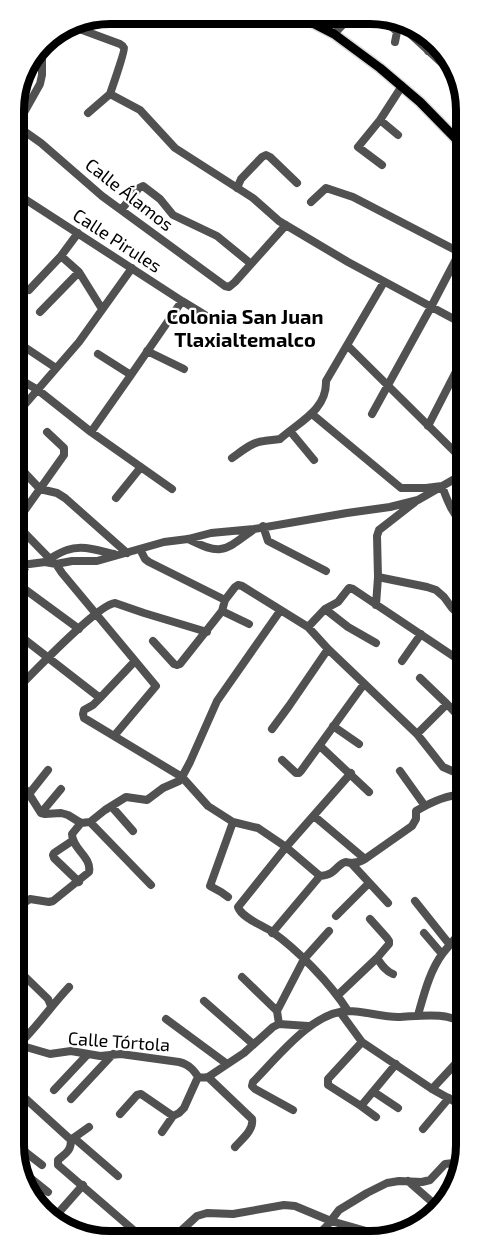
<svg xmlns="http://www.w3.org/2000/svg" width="480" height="1255" viewBox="0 0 480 1255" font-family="'Exo 2',sans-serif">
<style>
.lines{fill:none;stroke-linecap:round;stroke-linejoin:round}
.major-casing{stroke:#dbdbdb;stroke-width:12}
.minor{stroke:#515151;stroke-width:8}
.major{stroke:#000;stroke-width:9}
.labels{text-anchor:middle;stroke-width:4.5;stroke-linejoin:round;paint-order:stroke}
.street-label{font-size:18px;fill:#000;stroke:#fff}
.neighbourhood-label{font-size:20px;font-weight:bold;fill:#000;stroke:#fff}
.rim{fill:none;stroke:#000;stroke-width:8}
</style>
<rect width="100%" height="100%" fill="#fff"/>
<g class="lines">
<!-- major casing -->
<g class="major-casing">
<path id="major" d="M297 15 334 34 380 68 420 102 465 148"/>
</g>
<!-- minor -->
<path class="minor" d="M380 15 397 32 395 42
M393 18 444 65
M74 27 120 44C122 45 123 46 124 48 125 51 112 88 110 94
M334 34 352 15
M428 51 438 42
M110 94 140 110 175 148 253 198 279 221 348 262 465 325
M88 113 110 94
M380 120 398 135
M14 124 41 143 102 196 225 286 229 287 235 282 286 225
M17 125 40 84 42 75V47
M382 165 358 147 380 120 402 86
M237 188 241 179 262 157 266 155 270 157 297 183
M14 192 182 301 205 315
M311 202 326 188 353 197 465 255
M121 210 139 188 143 186 160 199 173 215 217 236 250 263
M14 231 16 234 14 240
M61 256 79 272 102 309
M29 290 61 256 78 233
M40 312 79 272
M14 340 56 368
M348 346 465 462
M147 351 184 369
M98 354 131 375
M14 376 38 390 91 432 172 489
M312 414 401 488H426L442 486C448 503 453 514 465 528
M372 414 431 307 465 242
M14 417 79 342 132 268
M428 426 465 354
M290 431 314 460
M91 432 131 375 182 301
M232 458C242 451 252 442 264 441 270 440 274 440 280 439 299 422 327 410 326 381L384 282
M461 458 465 448
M24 472 40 489
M40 489 57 493 65 498 127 553
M116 498 141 467
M14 522 50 559 56 564 62 573 156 686 114 736
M15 524 64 455V448L47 432
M263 526 268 541 326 571
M188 539C222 556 224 551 253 530
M140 549 145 559 149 562 225 600
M46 561C53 557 60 552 67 550 83 544 99 551 114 554
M14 566 45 562 56 564 72 561H97L164 542 188 539 211 533 254 529 347 513 390 507 418 500 465 473
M378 577 427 587 436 590 444 597 452 608 465 621
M15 582 79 629
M20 585 23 572 27 564
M376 605 378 577 377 536 379 530 415 502
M325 609 348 627 376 643
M222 611 249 624
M308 627 325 609 338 602 349 588 353 589 465 664
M15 632 100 698
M153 641 174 664 177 665 180 664 222 611 225 600 235 587 238 585 242 586 308 627 328 649 417 734 443 767 466 777
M135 661 100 698 93 705 84 710 83 714 84 718 182 777 208 806 233 822 258 828 286 847 320 876
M402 661 421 634
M420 678 447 704 466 724
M15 691C30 676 98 604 115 603L144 613 207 632
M333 726 359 744
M272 729 289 706 328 649
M417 734 447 704
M320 746 369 792
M282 760 296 773H299L301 771 364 684
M400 771 425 806
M15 777 29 794 41 813 45 814 61 813 68 815 81 823
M29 794 48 770
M112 807 133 831
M41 813 61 789
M314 816 365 859
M90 822 151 885
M81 823 90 822 105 810 126 797 147 800 163 788 179 781 182 777 190 762 217 701 280 611
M458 827 466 837
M72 841 54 853 53 855 54 858 79 882
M351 863 388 903
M228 897 221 892 210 886 233 822
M415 901 450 945
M15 909 30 899 49 902 53 901 89 872C92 857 72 849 72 834L81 823
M336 916 369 883
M272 933 320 876C337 875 337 863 346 862 347 862 349 863 351 863 356 863 360 862 365 859L412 826 416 819V811C428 804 445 795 460 795L466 800
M424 933 442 954
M377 958C381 964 385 971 393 974
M15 967 48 999 51 1006
M242 977 277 1011
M15 983 22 975
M338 995 377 958 389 944V941L387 938 370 919
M204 1001 253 1044
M348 1011C330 983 298 950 271 931 261 925 241 917 238 907L286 847 351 773
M340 1012 362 1042 432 1089 466 1108
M418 1015C424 994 430 970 443 953 450 944 458 935 466 927
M166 1019 227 1064
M279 1024 277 1011 304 959 329 931
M362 1042 328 1079V1085L361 1106 396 1064
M19 1045 50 1054 71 1051 100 1056 121 1054 179 1062C183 1063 188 1065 192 1069 199 1076 196 1079 208 1077L244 1053 273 1027 279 1024 308 1026
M15 1048C35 1030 50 1007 69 987
M208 1077 252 1119C254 1130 242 1139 235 1147
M15 1089 71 1140
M432 1089 459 1060
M54 1090 87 1055
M374 1092 398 1108
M71 1099 113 1054
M458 1103 466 1093
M361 1106 376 1117
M293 1110 255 1089 252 1086 253 1082C277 1058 313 1011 348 1011 365 1011 381 1017 398 1017 421 1016 447 1011 466 1025
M120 1114 137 1095 141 1094 173 1116
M423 1129 449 1098
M162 1132 173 1116 179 1113 184 1108 198 1077
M74 1138 118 1176
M72 1139 89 1127
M71 1140C71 1151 66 1153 58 1160V1165L145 1240
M15 1144 42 1165
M18 1168 48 1192
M408 1181 440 1209
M53 1219 83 1185
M171 1240 197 1216 207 1213 233 1214 284 1205 295 1206 331 1221 391 1238
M312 1240 326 1227 339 1210 367 1193 387 1183 399 1181 422 1182 430 1180 445 1164 462 1162"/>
<!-- major -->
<use href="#major" class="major"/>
</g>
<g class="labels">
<!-- street labels -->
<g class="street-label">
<text transform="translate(129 195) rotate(38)" y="6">Calle Álamos</text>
<text transform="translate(117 241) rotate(33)" y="6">Calle Pirules</text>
<text transform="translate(119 1042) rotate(4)" y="6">Calle Tórtola</text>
</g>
<!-- neighbourhood labels -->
<g class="neighbourhood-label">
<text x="245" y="324">Colonia San Juan<tspan x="245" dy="23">Tlaxialtemalco</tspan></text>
</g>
</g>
<!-- crop -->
<path d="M0 0H480V1255H0ZM110 24H370A86 86 0 0 1 456 110V1145A86 86 0 0 1 370 1231H110A86 86 0 0 1 24 1145V110A86 86 0 0 1 110 24Z" fill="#fff" fill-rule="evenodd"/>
<path class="rim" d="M110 24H370A86 86 0 0 1 456 110V1145A86 86 0 0 1 370 1231H110A86 86 0 0 1 24 1145V110A86 86 0 0 1 110 24Z"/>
</svg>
